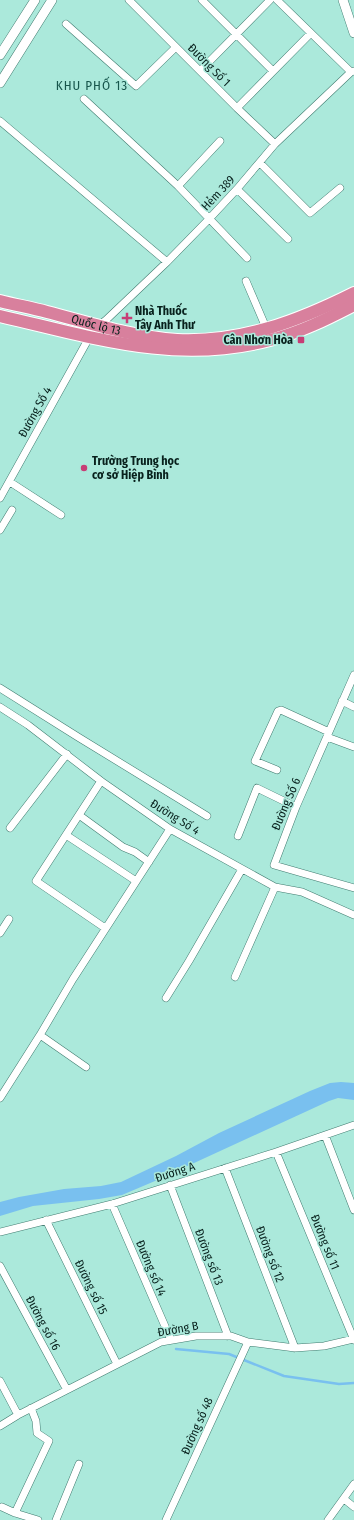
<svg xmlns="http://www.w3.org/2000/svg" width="354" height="1520" viewBox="0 0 354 1520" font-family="'Fira Sans Condensed',sans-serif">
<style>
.water{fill:#79c0ef}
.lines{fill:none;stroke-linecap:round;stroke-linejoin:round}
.stream{stroke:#79c0ef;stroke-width:2.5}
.street-casing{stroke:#417c70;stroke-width:8}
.secondary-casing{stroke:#417c70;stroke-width:10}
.highway-casing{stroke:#fff;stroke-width:14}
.street{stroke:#fff;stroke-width:7}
.secondary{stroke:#fff;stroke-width:9}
.highway{stroke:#d8809d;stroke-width:12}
.poi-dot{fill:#c73d75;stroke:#abe9db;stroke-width:1.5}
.labels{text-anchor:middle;stroke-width:3;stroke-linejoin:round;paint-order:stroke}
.street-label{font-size:12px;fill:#08211d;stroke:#abe9db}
.poi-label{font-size:12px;font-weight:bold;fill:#08211d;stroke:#abe9db;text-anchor:start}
.neighbourhood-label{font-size:13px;letter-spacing:1px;fill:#17564c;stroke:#abe9db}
</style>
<rect width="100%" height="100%" fill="#abe9db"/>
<!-- water -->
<path class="water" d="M341 1082 354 1083V1100L338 1098 329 1101 155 1181 122 1195 99 1199 33 1206 0 1216V1202L19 1197 64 1189 101 1186 121 1182 176 1156 219 1133 310 1091 330 1083Z"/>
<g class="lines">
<!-- stream -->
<path class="stream" d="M176 1349 229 1354 284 1376 339 1384 354 1383"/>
<!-- street casing -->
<g class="street-casing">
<path id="street" d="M129 0 237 108 275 144
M202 0 273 71
M277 0 351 72 354 71
M66 24 136 86 176 47
M200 71 270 0
M84 99 178 186 247 258
M237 108 311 33
M0 121 167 262
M260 163 310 213 340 188
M178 186 220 141
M237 189 288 239
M246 281 267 330
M98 326 106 320 167 262 209 219 237 189 275 144 351 72
M10 482 61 515
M0 498 90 336
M0 530 12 510
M354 675 296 807 274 865 354 888
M0 688 78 737 207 816
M342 701 354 707
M0 707 28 725 101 781 170 829 275 887 302 892 354 915
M327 737 354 747
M277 770 255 761 278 711 281 710 329 732
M101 781 36 881 105 928
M79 815 123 847 135 852 149 862
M10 828 67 754
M66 835 136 881
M238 836 257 788 296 807
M0 933 9 919
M235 977 275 887
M166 998 189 961 242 869
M40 1035 86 1067
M0 1098 40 1035 73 979 170 829
M325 1135 354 1210
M276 1152 354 1340
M225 1168 295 1348
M170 1185 228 1336
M112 1204 171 1340
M46 1220 117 1364
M0 1232 112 1204 276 1152 354 1125
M0 1266 67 1390
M0 1381 18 1415
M0 1426 18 1415 161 1342 196 1336H231L248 1342 295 1348 324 1346 354 1339
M344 1499 354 1507
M2 1507 15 1513 38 1520
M15 1513 49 1441 37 1433 36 1421 31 1408
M56 1520 79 1464
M166 1520 248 1342
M328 1520 354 1484"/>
</g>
<!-- secondary casing -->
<g class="secondary-casing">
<path id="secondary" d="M343 0 354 33
M0 55 35 0
M0 83 52 0"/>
</g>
<!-- highway casing -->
<g class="highway-casing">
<g id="highway">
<path id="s1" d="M0 301C16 305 32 308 47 312 90 323 133 337 177 340 241 343 298 321 354 293"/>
<path d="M0 316C92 337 175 365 270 340 299 333 327 319 354 305"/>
</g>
</g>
<!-- street -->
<use href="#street" class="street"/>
<!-- secondary -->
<use href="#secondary" class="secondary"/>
<!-- highway -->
<use href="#highway" class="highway"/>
</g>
<!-- markers -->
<g class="poi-dot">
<path d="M125 312h4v4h4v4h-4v4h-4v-4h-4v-4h4z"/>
<rect x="297" y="336" width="8" height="8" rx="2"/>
<circle cx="84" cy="468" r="4"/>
</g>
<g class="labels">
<!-- street labels -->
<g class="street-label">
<text transform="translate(209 65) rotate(45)" y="4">Đường Số 1</text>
<text transform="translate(218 193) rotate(-47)" y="4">Hẻm 389</text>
<text dy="4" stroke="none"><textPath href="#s1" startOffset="99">Quốc lộ 13</textPath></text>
<text transform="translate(35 412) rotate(-61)" y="4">Đường Số 4</text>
<text transform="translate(286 804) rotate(-67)" y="4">Đường Số 6</text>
<text transform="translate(175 817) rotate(32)" y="4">Đường Số 4</text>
<text transform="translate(175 1172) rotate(-18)" y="4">Đường A</text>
<text transform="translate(325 1242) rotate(68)" y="4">Đường số 11</text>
<text transform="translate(270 1254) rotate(69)" y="4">Đường số 12</text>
<text transform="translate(209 1257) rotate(69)" y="4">Đường số 13</text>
<text transform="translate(151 1268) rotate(67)" y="4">Đường số 14</text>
<text transform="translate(91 1287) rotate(64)" y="4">Đường số 15</text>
<text transform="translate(43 1323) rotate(62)" y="4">Đường số 16</text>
<text transform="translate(178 1329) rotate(-10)" y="4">Đường B</text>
<text transform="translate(197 1426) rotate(-66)" y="4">Đường số 48</text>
</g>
<!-- poi labels -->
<g class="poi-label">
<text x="135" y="315">Nhà Thuốc<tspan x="135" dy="14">Tây Anh Thư</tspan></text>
<text x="293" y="344" text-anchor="end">Cân Nhơn Hòa</text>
<text x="92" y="465">Trường Trung học<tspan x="92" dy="14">cơ sở Hiệp Bình</tspan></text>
</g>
<!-- neighbourhood labels -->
<g class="neighbourhood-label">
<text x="92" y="90">KHU PHỐ 13</text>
</g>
</g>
</svg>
